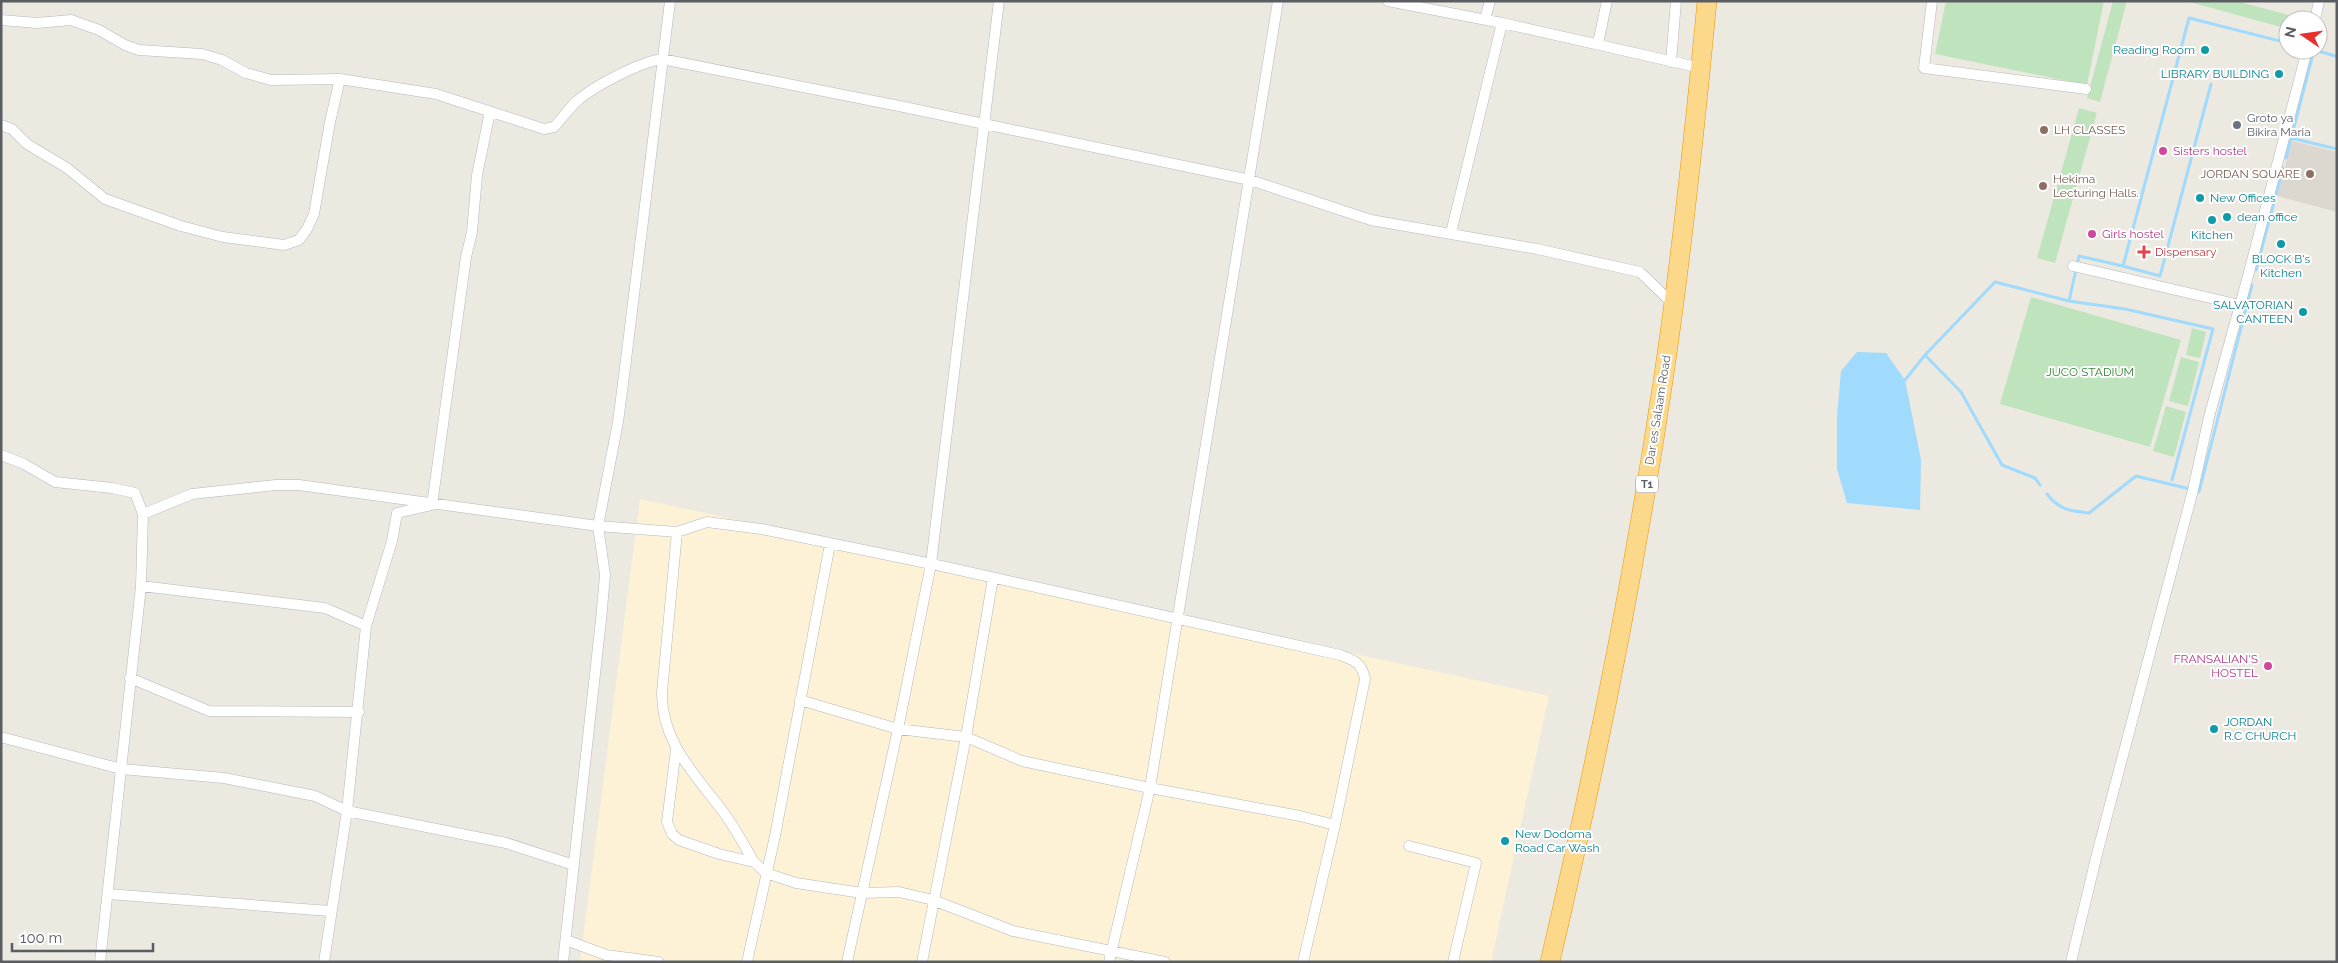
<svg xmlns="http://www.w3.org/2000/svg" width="2338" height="963" viewBox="0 0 2338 963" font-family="Raleway,sans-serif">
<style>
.commercial{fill:#fdf2d6}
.education{fill:#dcd8cf}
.green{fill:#bfe4bd}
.water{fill:#a0dafd}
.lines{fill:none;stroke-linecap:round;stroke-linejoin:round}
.stream{stroke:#a0dafd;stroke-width:3}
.street-casing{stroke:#b4b7bc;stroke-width:11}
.highway-casing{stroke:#ea9604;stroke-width:20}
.street{stroke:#fff;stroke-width:10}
.highway{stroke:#fbd88a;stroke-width:19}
.culture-dot{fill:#0f9aa8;stroke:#fff;stroke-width:2}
.worship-dot{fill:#6b7280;stroke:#fff;stroke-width:2}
.education-dot{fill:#8d6e63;stroke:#fff;stroke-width:2}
.hotel-dot{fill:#d1479c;stroke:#fff;stroke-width:2}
.health-dot{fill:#e0444e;stroke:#fff;stroke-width:2}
.labels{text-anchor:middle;stroke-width:4;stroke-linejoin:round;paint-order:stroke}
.shield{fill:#fff;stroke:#8c8e91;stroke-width:1}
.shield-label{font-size:11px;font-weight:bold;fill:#5a5e62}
.culture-label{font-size:12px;fill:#0d838f;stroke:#fff;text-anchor:start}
.worship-label{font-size:12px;fill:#5b616d;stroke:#fff;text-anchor:start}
.education-label{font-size:12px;fill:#785e54;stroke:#fff;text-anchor:start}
.hotel-label{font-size:12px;fill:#b23c85;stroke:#fff;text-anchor:start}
.health-label{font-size:12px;fill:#be3a42;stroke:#fff;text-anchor:start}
.park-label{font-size:12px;fill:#368436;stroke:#fff}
.street-label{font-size:12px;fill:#5a5e62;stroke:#fff}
</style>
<rect width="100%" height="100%" fill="#ece9e1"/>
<!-- commercial -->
<path class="commercial" d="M640 499 1549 696 1491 962H580Z"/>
<!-- education -->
<path class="education" d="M2292 141 2337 152V212L2277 196Z"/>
<!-- green -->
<path class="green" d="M1946 1H2104L2087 85 1935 54Z
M2113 1H2127L2100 102 2087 98Z
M2186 1H2236L2304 19 2288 20V29Z
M2079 108 2097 113 2055 263 2037 258Z
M2031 297 2181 340 2150 447 2000 404Z
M2192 328 2206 332 2200 358 2186 355Z
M2181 357 2199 362 2188 406 2169 401Z
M2166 406 2186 412 2174 457 2153 451Z"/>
<!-- water -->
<path class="water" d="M1857 352 1886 353 1905 380 1921 460 1920 510 1847 503 1837 469V417L1841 371Z"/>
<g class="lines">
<!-- stream -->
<path class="stream" d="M2315 50 2335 56
M2291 138 2337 149
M2286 158 2314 50
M2282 170 2283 168
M2123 266 2160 276 2211 84
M2256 270 2280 180
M2069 301 2079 256 2123 266 2189 18 2288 43
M1925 355 1995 282 2069 301 2125 309 2213 329 2172 480
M1905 380 1925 355 1961 392 2002 465 2035 478 2040 485
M2199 492 2252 285
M2047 494C2059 510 2071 511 2089 513L2136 476 2190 489"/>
<!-- street casing -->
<g class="street-casing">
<path id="street" d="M1388 1 1502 23 1701 68
M1932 1 1924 68 2086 89
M1485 19 1490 1
M1 20 37 23 71 20 99 30 125 45 139 50 202 54 222 60 246 73 271 80 340 79 436 94 544 129 554 127C562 119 568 109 577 101 594 86 640 62 662 59L904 107 1250 180 1371 220 1537 249 1640 272 1673 304
M2315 20 2319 1
M1598 43 1607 1
M1671 62 1676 1
M1 125 12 129 27 144 67 168 105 199 181 226 223 237 284 245 299 240 307 229 314 214 330 122 340 79
M1451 233 1502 23
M2073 266 2240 305
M1 455 24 464 55 482 112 488 135 493 143 514 192 494 276 485H299L598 526 677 532 707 522 761 529 946 567 1340 655C1354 660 1362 663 1365 679L1335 825 1303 962
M677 532 662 692C661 743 696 775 724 813 735 828 744 845 754 862
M141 586 325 608 366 626
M130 678 209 711 359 712
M800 700 898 729 966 737 1022 761 1150 788 1300 816 1335 825
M1 737 121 769 224 778 315 796 347 811 506 843 574 865
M676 749 667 822 672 834 679 840 719 854 754 862 766 873 796 883 862 893 899 892 933 900 1013 931 1165 962
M1409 846 1476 863 1453 962
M108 894 330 911
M566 940 606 955 659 962
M100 962 141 586 143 514
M324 962 347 811 366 626 392 541 397 513 432 505 466 257 472 232 477 175 490 112
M563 962 601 620 605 575 598 526 618 422 626 360 670 1
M747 962 775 836 830 544
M847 962 898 729 931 564 999 1
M922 962 966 737 993 578
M1109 962 1150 788 1278 1
M2071 962 2098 850 2193 490 2209 417 2248 276 2307 50"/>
</g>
<!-- highway casing -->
<g class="highway-casing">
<path id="highway" d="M1550 962C1595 770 1634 576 1663 381 1682 255 1695 128 1707 1"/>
</g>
<!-- street -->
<use href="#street" class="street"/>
<!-- highway -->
<use href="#highway" class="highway"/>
</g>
<!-- markers -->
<g class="culture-dot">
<circle cx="2205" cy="50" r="5"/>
<circle cx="2279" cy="74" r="5"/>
<circle cx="2200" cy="198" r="5"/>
<circle cx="2227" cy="217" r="5"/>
<circle cx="2212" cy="220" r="5"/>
<circle cx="2281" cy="244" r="5"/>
<circle cx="2303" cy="312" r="5"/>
<circle cx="2214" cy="729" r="5"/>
<circle cx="1505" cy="841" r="5"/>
</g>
<circle class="worship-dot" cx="2237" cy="125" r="5"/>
<g class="education-dot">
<circle cx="2044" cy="130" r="5"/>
<circle cx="2310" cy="174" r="5"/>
<circle cx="2043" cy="186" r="5"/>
</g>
<g class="hotel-dot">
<circle cx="2163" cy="151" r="5"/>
<circle cx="2092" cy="234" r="5"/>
<circle cx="2268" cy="666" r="5"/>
</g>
<path class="health-dot" d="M2141.5 244.5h5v5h5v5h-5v5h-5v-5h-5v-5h5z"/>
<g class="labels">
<!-- shield labels -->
<rect class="shield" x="1636" y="475.5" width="22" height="17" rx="4"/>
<g class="shield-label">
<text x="1647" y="488">T1</text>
</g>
<!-- culture labels -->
<g class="culture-label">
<text x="2195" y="54" text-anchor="end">Reading Room</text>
<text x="2269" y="78" text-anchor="end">LIBRARY BUILDING</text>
<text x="2210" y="202">New Offices</text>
<text x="2237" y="221">dean office</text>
<text x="2212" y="239" text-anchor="middle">Kitchen</text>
<text x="2281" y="263" text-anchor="middle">BLOCK B's<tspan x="2281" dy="14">Kitchen</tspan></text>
<text x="2293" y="309" text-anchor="end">SALVATORIAN<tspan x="2293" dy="14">CANTEEN</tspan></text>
<text x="2224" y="726">JORDAN<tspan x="2224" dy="14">R.C CHURCH</tspan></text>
<text x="1515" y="838">New Dodoma<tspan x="1515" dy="14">Road Car Wash</tspan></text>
</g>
<!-- worship labels -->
<g class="worship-label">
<text x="2247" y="122">Groto ya<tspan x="2247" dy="14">Bikira Maria</tspan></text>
</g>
<!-- education labels -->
<g class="education-label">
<text x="2054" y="134">LH CLASSES</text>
<text x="2300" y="178" text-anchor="end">JORDAN SQUARE</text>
<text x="2053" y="183">Hekima<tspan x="2053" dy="14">Lecturing Halls.</tspan></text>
</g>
<!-- hotel labels -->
<g class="hotel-label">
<text x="2173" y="155">Sisters hostel</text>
<text x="2102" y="238">Girls hostel</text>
<text x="2258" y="663" text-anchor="end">FRANSALIAN'S<tspan x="2258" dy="14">HOSTEL</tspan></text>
</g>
<!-- health labels -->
<g class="health-label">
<text x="2155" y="256">Dispensary</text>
</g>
<!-- park labels -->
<g class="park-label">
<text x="2090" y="376">JUCO STADIUM</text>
</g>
<!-- street labels -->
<g class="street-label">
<text transform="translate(1658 410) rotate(-81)" y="4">Dar es Salaam Road</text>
</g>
</g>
<!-- border -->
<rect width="2338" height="963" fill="none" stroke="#5a5e62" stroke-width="5"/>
<!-- north arrow -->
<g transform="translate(2303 35) rotate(283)"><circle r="24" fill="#ffffff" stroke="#bdbfc0"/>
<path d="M0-4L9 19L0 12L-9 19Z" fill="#e6322e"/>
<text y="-8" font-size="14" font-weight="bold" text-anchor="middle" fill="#5a5e62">N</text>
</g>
<!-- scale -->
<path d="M12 943v8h141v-8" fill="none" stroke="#5a5e62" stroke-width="2.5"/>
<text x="20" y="943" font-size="15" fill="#5a5e62" stroke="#ffffff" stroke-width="4" paint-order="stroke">100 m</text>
</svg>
